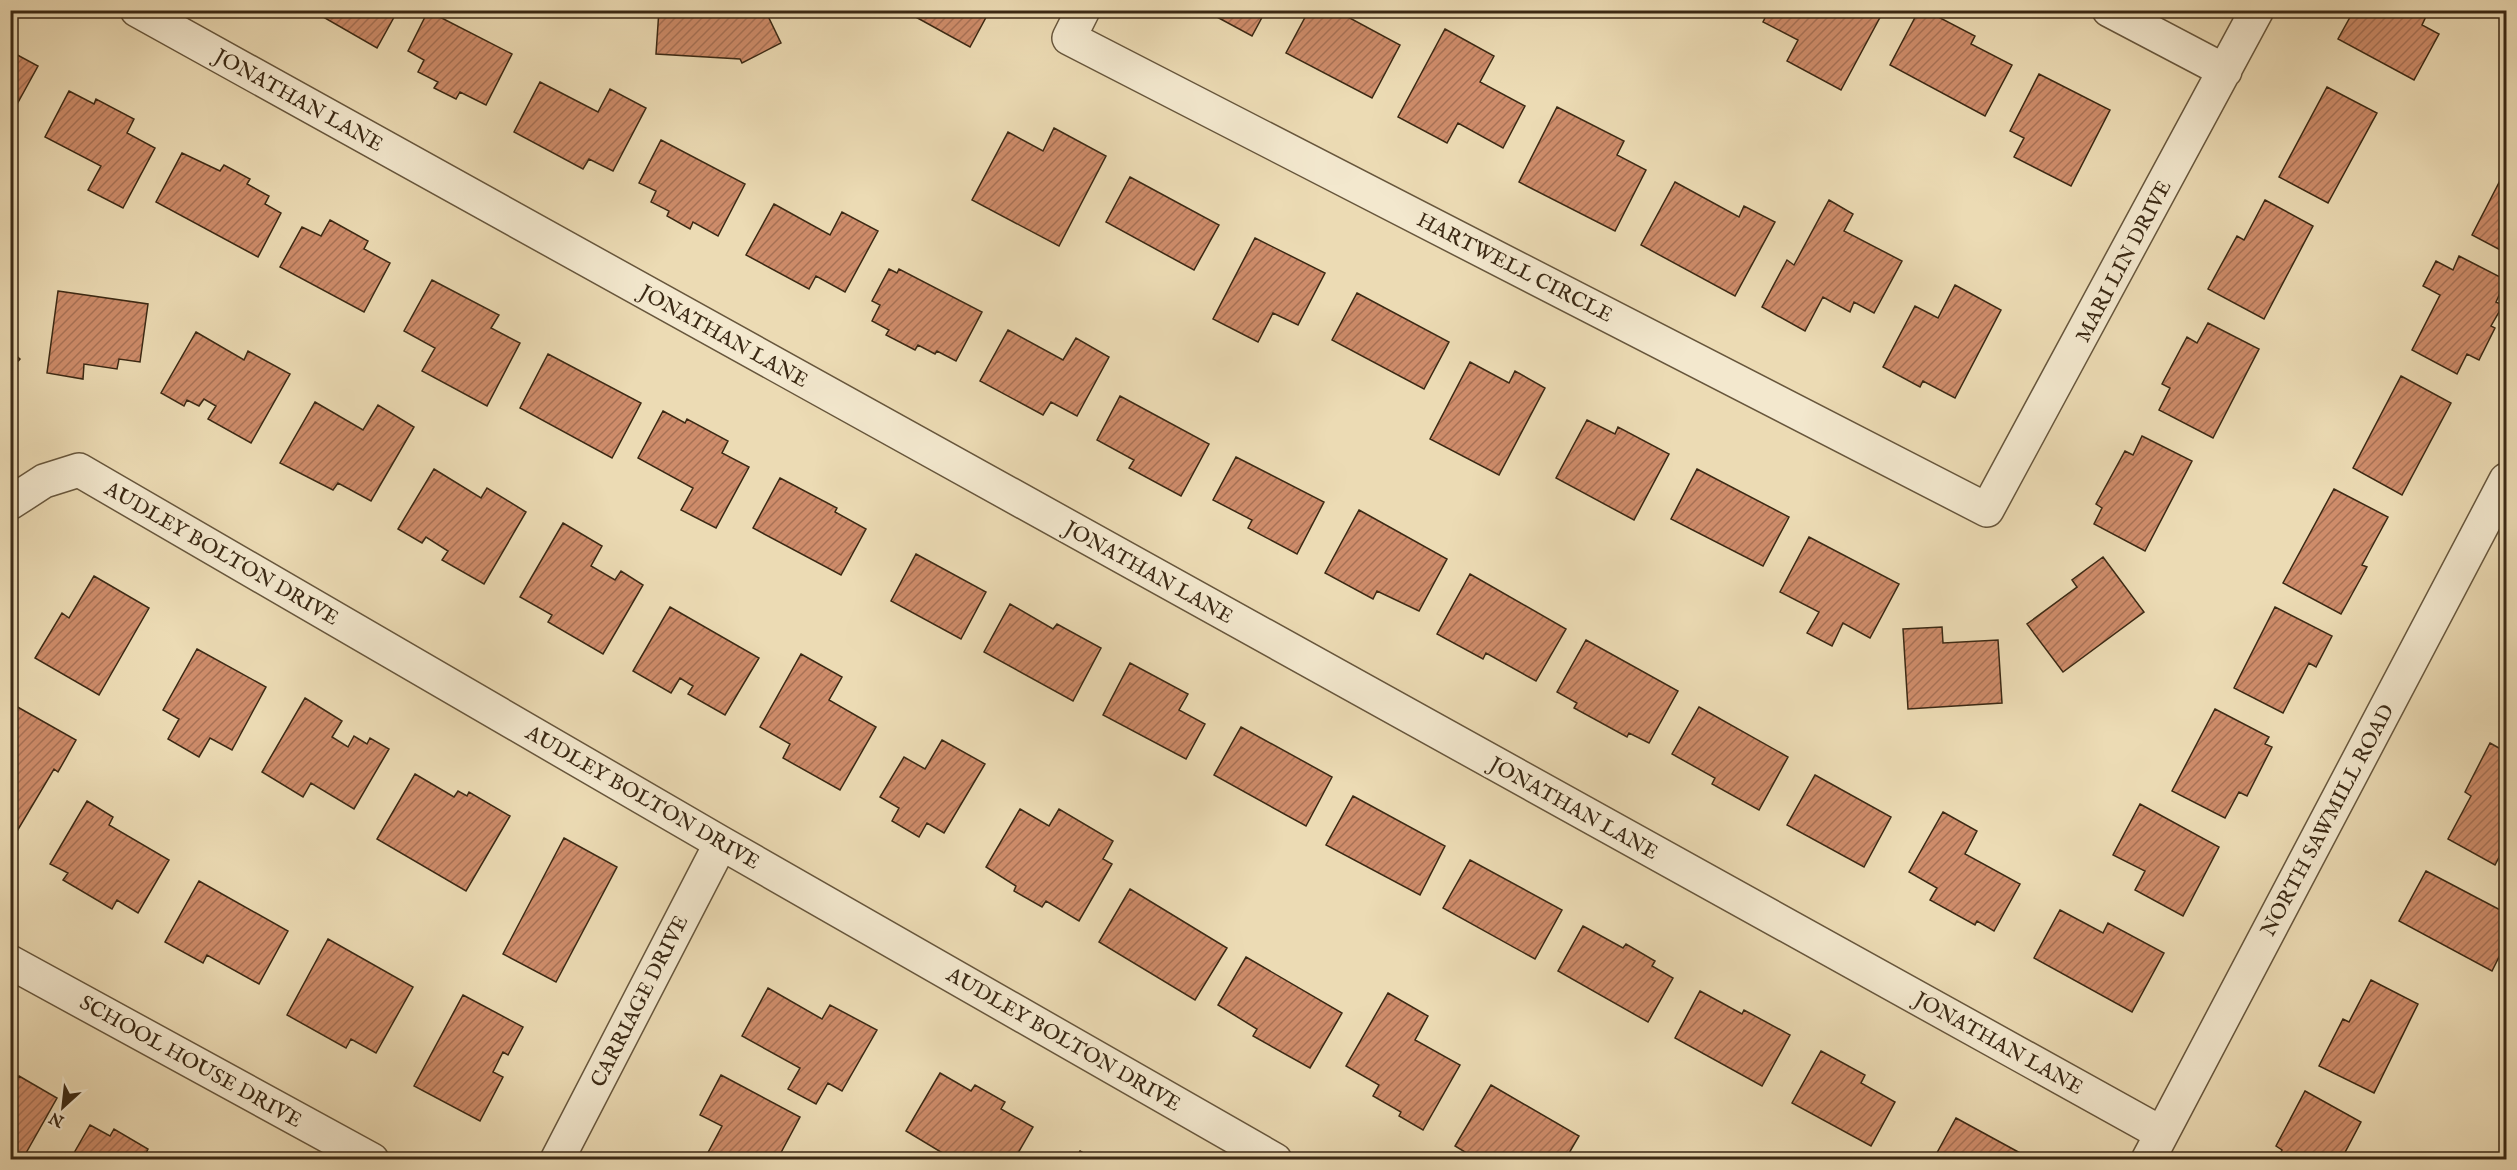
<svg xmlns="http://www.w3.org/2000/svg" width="2517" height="1170" viewBox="0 0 2517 1170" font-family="'IM FELL English',serif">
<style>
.building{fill:url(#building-hatch);stroke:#3b2914;stroke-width:1.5}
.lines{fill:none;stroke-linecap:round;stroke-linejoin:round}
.minor-casing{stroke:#67563c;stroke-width:36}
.minor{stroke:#f3e8ce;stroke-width:33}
.labels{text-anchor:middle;stroke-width:6;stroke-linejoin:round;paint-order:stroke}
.street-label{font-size:21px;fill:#3b2914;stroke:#f3e8ce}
</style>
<defs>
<pattern id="building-hatch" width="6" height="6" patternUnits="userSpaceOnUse" patternTransform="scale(1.5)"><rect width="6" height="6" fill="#ce8c6a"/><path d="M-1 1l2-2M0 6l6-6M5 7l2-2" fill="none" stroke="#a87256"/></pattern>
</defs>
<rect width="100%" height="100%" fill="#ecdbb4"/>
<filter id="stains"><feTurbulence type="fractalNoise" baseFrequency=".00333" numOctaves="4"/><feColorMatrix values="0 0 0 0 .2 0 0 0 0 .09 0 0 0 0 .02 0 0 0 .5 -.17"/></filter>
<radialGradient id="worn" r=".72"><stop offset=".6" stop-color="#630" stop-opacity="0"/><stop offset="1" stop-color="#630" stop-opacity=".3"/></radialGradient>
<!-- building -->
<path class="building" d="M311 10H398L377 48Z
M659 10H765L781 43 742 63 740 59 656 54Z
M903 10H990L970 47Z
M1204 10H1266L1252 36Z
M1309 10H1335L1400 45 1372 98 1286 53Z
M1769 10H1884L1841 90 1787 61 1798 40 1763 22Z
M1919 10H1925L1975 36 1971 44 2012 65 1985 116 1890 65Z
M2354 10H2429L2422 25 2439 34 2414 80 2338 39Z
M428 11 512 54 486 105 460 92 456 99 434 88 438 82 418 72 424 60 408 51Z
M1445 29 1494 56 1480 82 1525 106 1503 148 1458 123 1447 143 1398 117Z
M10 51 38 66 10 117Z
M2039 74 2110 110 2071 186 2014 157 2024 138 2010 131Z
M540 82 598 112 610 89 646 108 613 171 589 159 583 169 514 132Z
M2327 87 2377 113 2328 203 2279 177Z
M69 91 94 104 96 99 134 119 127 133 155 148 123 208 88 190 101 166 45 137Z
M1557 107 1624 141 1617 155 1646 170 1615 231 1519 182Z
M1054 128 1106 156 1059 246 972 200 1008 132 1043 151Z
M661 140 745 184 718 236 693 222 690 229 667 216 669 211 651 202 656 191 639 183Z
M182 153 220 171 224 165 250 179 247 184 269 196 265 204 281 213 258 257 156 202Z
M2506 169V253L2472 235Z
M1130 177 1219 225 1194 270 1106 222Z
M1675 182 1739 217 1744 206 1775 222 1735 296 1641 245Z
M1829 200 1853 214 1844 231 1902 261 1874 313 1854 302 1850 312 1823 297 1805 331 1762 307 1787 260 1794 265Z
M2265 200 2313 226 2264 319 2208 289 2237 236 2244 240Z
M774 204 830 235 842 212 878 231 845 292 816 276 809 289 746 255Z
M330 220 368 241 364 249 390 263 364 312 280 267 302 227 321 236Z
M1255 238 1325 273 1298 325 1273 313 1258 342 1213 319Z
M2459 256 2506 280 2496 302 2503 305 2491 326 2495 328 2479 360 2467 354 2457 374 2412 350 2440 295 2423 286 2436 261 2453 270Z
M889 269 897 273 899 269 982 312 956 361 937 351 935 354 918 345 915 350 886 335 889 330 872 321 880 305 872 301Z
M432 280 499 315 491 328 520 343 487 406 422 371 435 348 404 331Z
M1955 285 2001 310 1955 398 1923 381 1920 387 1883 367 1915 306 1938 318Z
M58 291 148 304 140 362 119 359 117 369 84 364 83 379 47 373Z
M1357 293 1449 342 1424 389 1332 340Z
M2208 323 2259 349 2213 438 2159 410 2170 388 2162 384 2187 337 2197 343Z
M1008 330 1063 360 1076 338 1109 357 1077 416 1051 402 1043 415 980 381Z
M196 332 244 360 248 351 290 374 251 443 208 419 216 406 204 399 199 406 187 400 184 406 161 393Z
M10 350 20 359 10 370Z
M548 354 641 403 612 458 520 408Z
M1470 362 1509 383 1515 371 1545 388 1499 475 1430 439Z
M2401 376 2451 403 2402 495 2353 468Z
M1120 396 1209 444 1181 496 1129 468 1134 460 1097 440Z
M315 402 363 430 378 405 414 427 371 501 338 483 333 490 280 463Z
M663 411 685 423 687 419 728 441 722 453 749 467 716 528 681 510 693 488 638 458Z
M1587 420 1615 434 1618 427 1669 454 1634 520 1556 478Z
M2142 436 2192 461 2145 551 2094 524 2102 508 2096 504 2125 451 2133 455Z
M1236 457 1324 502 1297 554 1248 528 1252 520 1213 500Z
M434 469 481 498 487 488 526 512 484 584 442 560 448 551 426 537 422 543 398 529Z
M1697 469 1789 517 1763 566 1671 519Z
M780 478 837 508 835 512 866 529 841 575 753 528Z
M2334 489 2388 517 2362 565 2367 567 2341 614 2283 583Z
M1359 510 1447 559 1419 611 1377 591 1373 599 1325 573Z
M563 523 602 546 591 566 615 580 621 571 643 585 603 654 548 622 552 615 520 597Z
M1809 537 1899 584 1870 638 1843 623 1832 646 1807 633 1819 612 1780 592Z
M916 554 986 592 961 639 891 601Z
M2103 557 2144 612 2063 672 2027 624 2077 587 2072 580Z
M1470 574 1566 629 1536 681 1486 653 1483 659 1437 634Z
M94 576 149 608 99 695 35 658 62 613 69 618Z
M1010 604 1053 629 1057 624 1101 648 1073 701 984 652Z
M670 607 759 658 725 715 688 694 693 686 680 678 671 693 633 671Z
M2275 607 2332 636 2316 667 2309 663 2283 713 2234 688Z
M1942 627 1943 643 1998 640 2002 703 1908 709 1903 629Z
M1586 640 1678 691 1649 743 1629 733 1627 737 1574 708 1577 703 1557 692Z
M197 649 266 687 232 750 210 738 199 757 168 739 179 719 163 710Z
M801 654 842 677 829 700 876 727 840 790 783 758 790 744 760 727Z
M1130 663 1188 694 1179 710 1205 724 1186 759 1103 715Z
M305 698 342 721 332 737 348 747 354 736 367 744 370 738 389 749 354 809 311 783 303 797 262 772Z
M14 705 76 740 58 772 54 769 10 843V711Z
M1699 707 1788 757 1759 810 1712 784 1715 778 1672 754Z
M2215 709 2269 737 2265 744 2272 747 2247 796 2239 792 2225 818 2172 791Z
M1241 727 1332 777 1306 826 1214 775Z
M942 740 985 764 944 833 927 823 919 837 892 821 899 808 880 797 904 757 925 769Z
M2490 743 2506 752V844L2495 865 2448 839 2471 796 2465 792Z
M415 774 454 797 458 791 467 796 469 792 510 816 466 891 377 839Z
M1815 775 1891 817 1864 867 1787 825Z
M1353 796 1445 846 1420 895 1326 845Z
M87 801 113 817 109 825 169 860 138 913 117 900 112 909 63 880 68 873 50 864Z
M2140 804 2219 847 2183 916 2135 890 2145 871 2113 855Z
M1020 809 1049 826 1059 809 1113 841 1103 859 1112 864 1079 921 1046 901 1042 907 1014 891 1016 886 986 867Z
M1943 812 1977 831 1965 854 2020 884 1994 931 1977 921 1975 925 1930 900 1937 888 1909 872Z
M564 838 617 867 556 982 503 954Z
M1470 860 1562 910 1535 959 1443 908Z
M2426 871 2506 913V943L2492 971 2399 921Z
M199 881 288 931 259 984 207 955 203 963 165 942Z
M1130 889 1227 948 1195 1000 1099 942Z
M2060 910 2103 933 2108 923 2164 953 2132 1012 2034 958Z
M1583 926 1623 948 1626 944 1655 961 1652 966 1673 978 1648 1022 1558 971Z
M328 939 413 987 376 1053 351 1039 346 1048 287 1015Z
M1246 957 1342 1013 1310 1068 1253 1036 1257 1029 1218 1005Z
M2371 980 2418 1004 2374 1093 2319 1066 2343 1019 2349 1022Z
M768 988 822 1019 830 1005 877 1030 842 1091 828 1083 816 1104 788 1089 800 1068 742 1036Z
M1700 991 1742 1014 1744 1010 1790 1035 1762 1086 1675 1038Z
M1388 993 1428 1016 1415 1040 1460 1065 1423 1130 1399 1116 1401 1112 1373 1096 1379 1085 1346 1066Z
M463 995 523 1027 508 1055 503 1052 493 1072 503 1077 480 1121 414 1086Z
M1821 1051 1865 1075 1861 1083 1895 1102 1871 1146 1792 1103Z
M940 1073 971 1091 975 1085 1005 1102 1001 1109 1033 1127 1014 1160H954L906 1131Z
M721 1075 800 1117 777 1160H704L722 1126 700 1115Z
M19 1076 57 1098 22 1160H10V1092Z
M1491 1085 1579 1136 1565 1160H1478L1455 1146Z
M2305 1091 2361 1122 2341 1160H2277L2282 1150 2276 1146Z
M1956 1118 2033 1160H1933Z
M90 1125 110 1136 114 1129 148 1149 144 1157 149 1160H70Z
M1080 1151 1095 1160H1075Z"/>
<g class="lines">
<!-- minor casing -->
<g class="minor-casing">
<path id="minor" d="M137 10 2161 1133
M1083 10 1069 38 1987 510 2257 10
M2109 10 2225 71
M10 503 44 481 79 470 721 843 1275 1160
M10 962 372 1160
M557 1160 721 843
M2148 1160 2506 480"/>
</g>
<!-- minor -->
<use href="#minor" class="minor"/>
</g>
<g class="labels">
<!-- street labels -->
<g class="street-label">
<text transform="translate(299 100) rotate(29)" y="7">JONATHAN LANE</text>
<text transform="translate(2123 261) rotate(-62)" y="7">MARI LIN DRIVE</text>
<text transform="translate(1515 267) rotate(27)" y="7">HARTWELL CIRCLE</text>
<text transform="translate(724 336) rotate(29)" y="7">JONATHAN LANE</text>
<text transform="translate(222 553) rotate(30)" y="7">AUDLEY BOLTON DRIVE</text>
<text transform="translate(1149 572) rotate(29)" y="7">JONATHAN LANE</text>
<text transform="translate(643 797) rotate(30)" y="7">AUDLEY BOLTON DRIVE</text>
<text transform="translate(1574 808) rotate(29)" y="7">JONATHAN LANE</text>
<text transform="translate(2327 820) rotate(-62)" y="7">NORTH SAWMILL ROAD</text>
<text transform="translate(639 1001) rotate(-63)" y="7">CARRIAGE DRIVE</text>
<text transform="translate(1064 1039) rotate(30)" y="7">AUDLEY BOLTON DRIVE</text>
<text transform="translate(1999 1043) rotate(29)" y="7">JONATHAN LANE</text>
<text transform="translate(191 1061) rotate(29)" y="7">SCHOOL HOUSE DRIVE</text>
</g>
</g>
<!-- margin -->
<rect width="2517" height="1170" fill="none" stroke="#ecdbb4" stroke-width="36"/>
<rect x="12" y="12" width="2493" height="1146" fill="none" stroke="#3b2914" stroke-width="3"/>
<rect x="18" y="18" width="2481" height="1134" fill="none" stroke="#3b2914" stroke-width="1.5"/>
<!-- north arrow -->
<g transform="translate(63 1107) rotate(207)" stroke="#f3e8ce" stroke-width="4.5" paint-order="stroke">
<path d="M0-4.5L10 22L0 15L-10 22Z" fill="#3b2914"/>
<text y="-9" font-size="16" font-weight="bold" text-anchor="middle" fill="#3b2914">N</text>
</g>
<rect width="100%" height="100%" filter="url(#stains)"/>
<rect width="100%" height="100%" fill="url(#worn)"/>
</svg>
